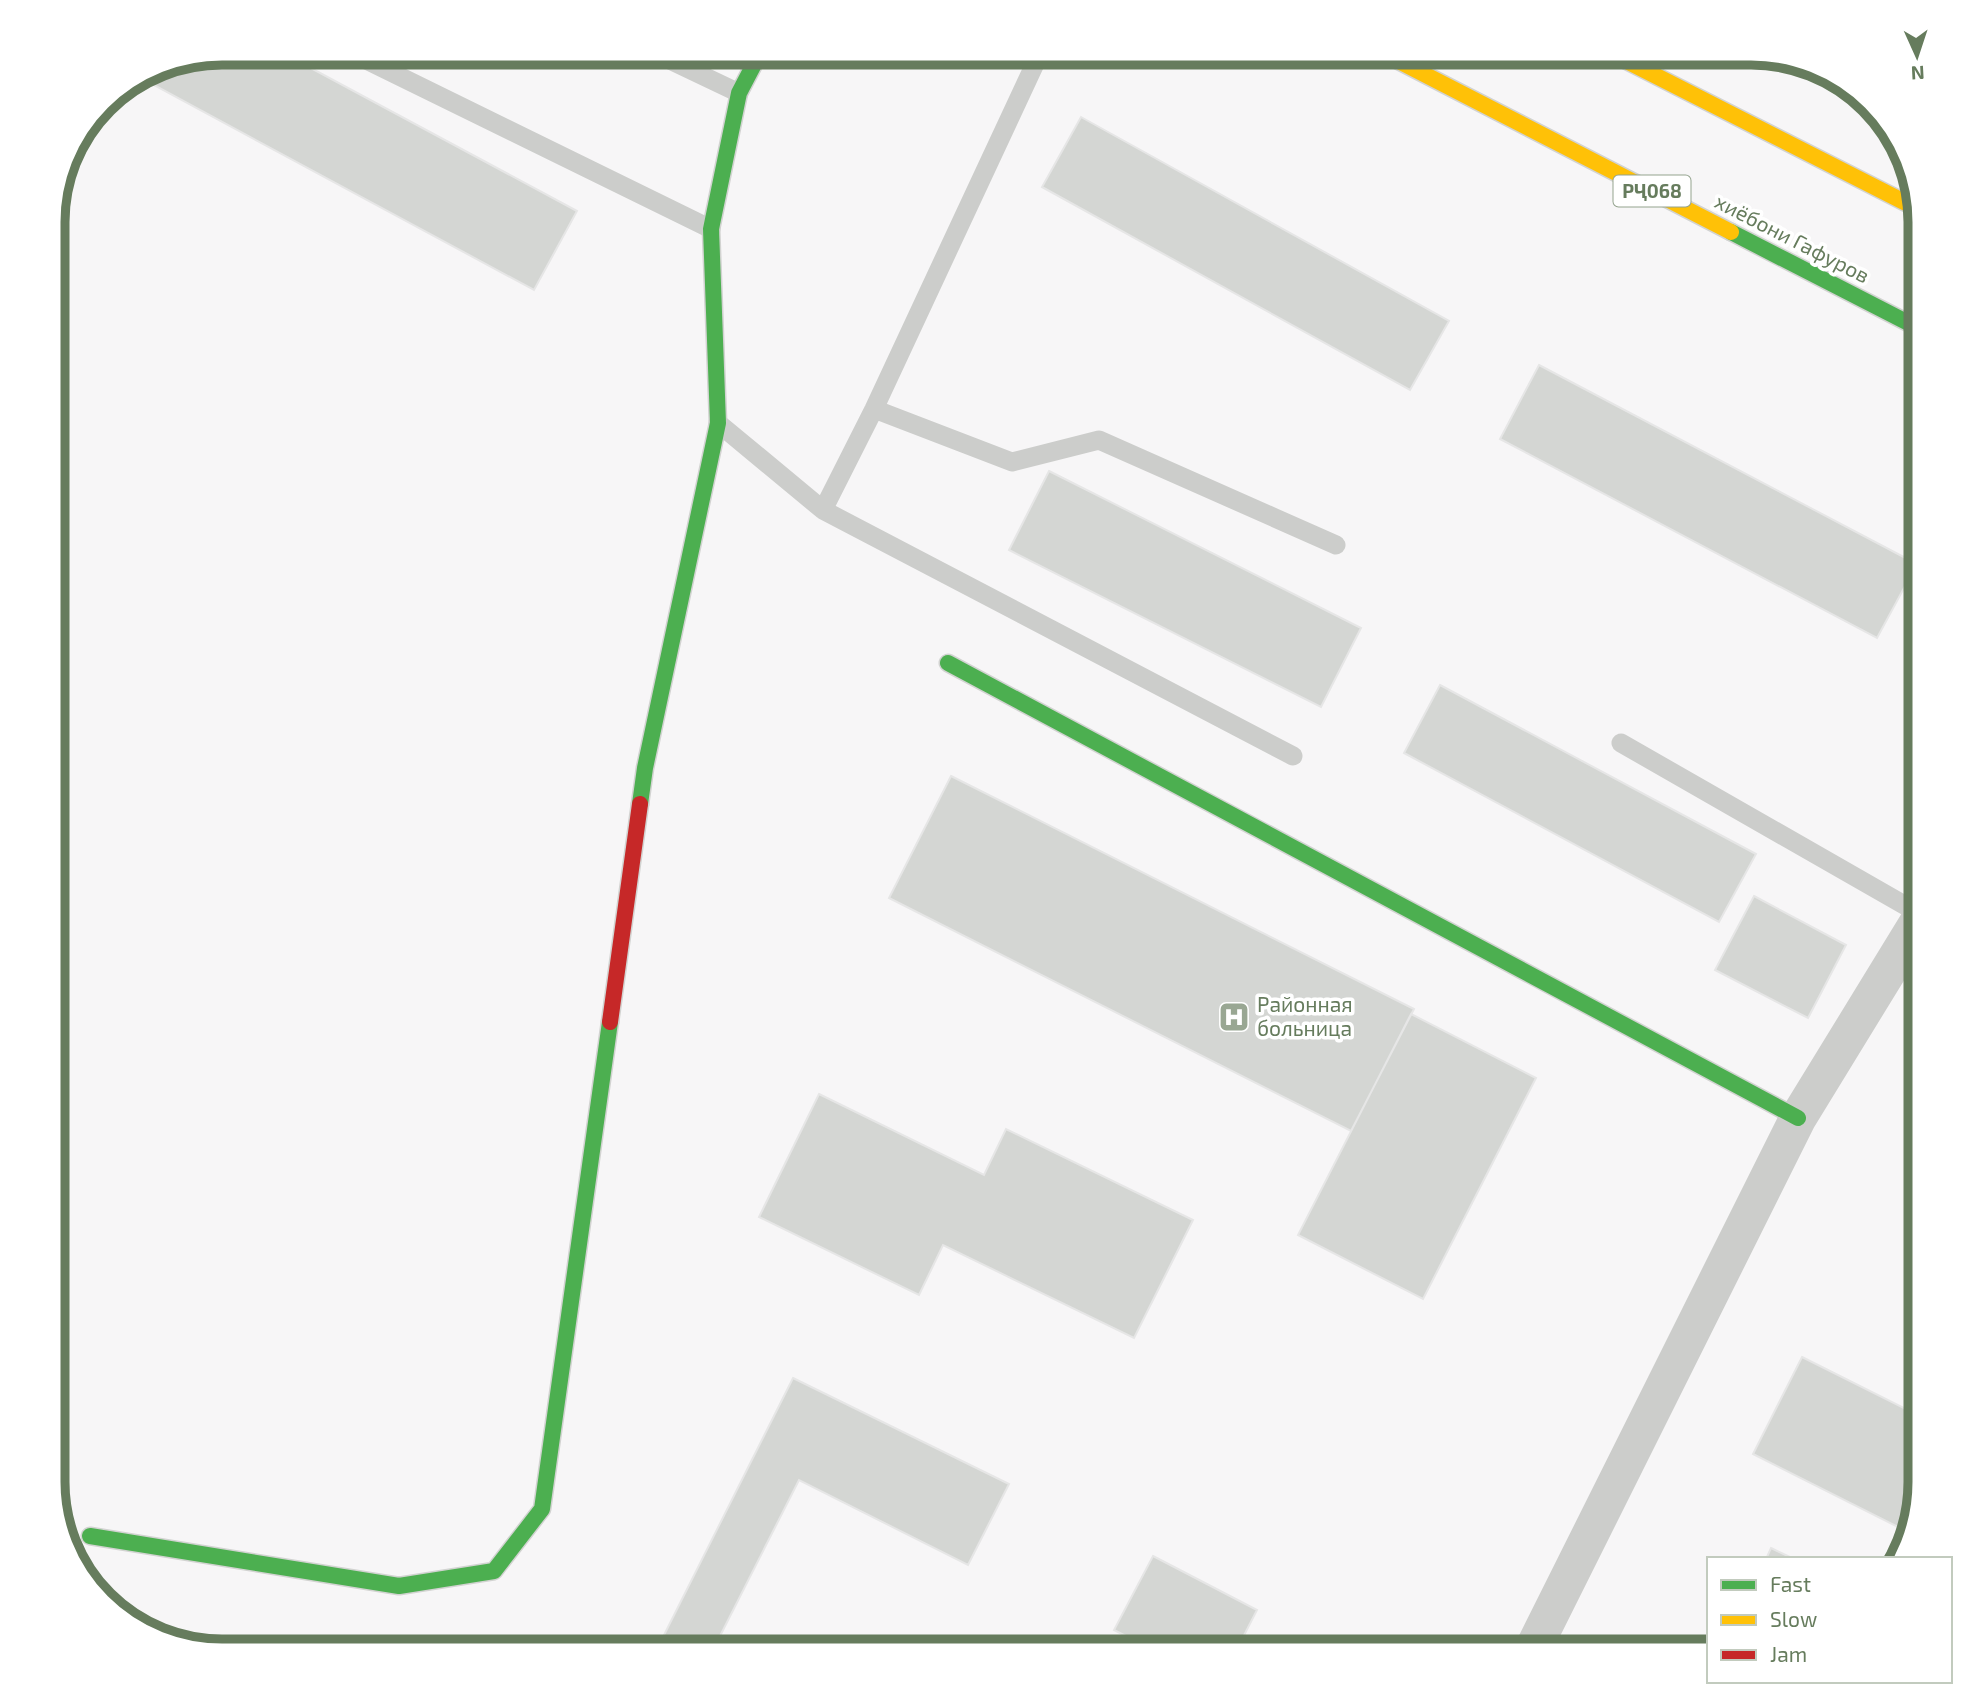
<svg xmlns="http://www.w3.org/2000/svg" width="1973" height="1704" viewBox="0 0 1973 1704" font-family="'Exo 2',sans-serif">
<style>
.building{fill:#d4d6d3;stroke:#e6e6e6;stroke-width:2}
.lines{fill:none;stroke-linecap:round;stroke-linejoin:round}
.fast-casing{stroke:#d2d3d1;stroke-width:19}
.slow-casing{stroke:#d2d3d1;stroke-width:19}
.jam-casing{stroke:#d2d3d1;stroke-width:19}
.lane{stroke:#cccdcb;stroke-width:19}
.street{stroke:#cccdcb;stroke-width:37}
.fast{stroke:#4caf50;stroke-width:16}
.slow{stroke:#ffc107;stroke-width:16}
.jam{stroke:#c62828;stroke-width:16}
.labels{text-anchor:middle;stroke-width:7;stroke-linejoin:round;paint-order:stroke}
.shield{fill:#fff;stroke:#94a38e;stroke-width:2}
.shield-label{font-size:19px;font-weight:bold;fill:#667c5d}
.street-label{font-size:21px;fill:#667c5d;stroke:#fff}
.poi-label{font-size:21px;fill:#667c5d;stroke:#fff;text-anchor:start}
.rim{fill:none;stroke:#667c5d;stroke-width:9}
</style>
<rect width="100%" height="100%" fill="#f7f6f7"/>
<!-- building -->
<path class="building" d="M222 52 283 53 577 211 534 290 139 77 158 65Z
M1081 117 1449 321 1410 390 1042 187Z
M1539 365 1917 564 1877 638 1500 439Z
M1049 471 1361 628 1321 707 1009 550Z
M1440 685 1756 854 1719 922 1404 753Z
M951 776 1414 1009 1351 1131 889 898Z
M1754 896 1846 945 1808 1018 1715 970Z
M1411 1014 1536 1078 1423 1299 1298 1235Z
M819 1094 984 1175 1006 1129 1193 1220 1134 1338 943 1245 919 1295 759 1217Z
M1802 1357 1920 1416V1482L1910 1533 1753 1454Z
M793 1378 1009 1484 968 1565 799 1480 719 1638 747 1651H656Z
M1771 1548 1794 1559H1766Z
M1153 1556 1257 1610 1236 1651H1155L1114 1630Z"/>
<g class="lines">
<!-- fast casing -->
<g class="fast-casing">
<path id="fast" d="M1731 232 1920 329
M948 663 1798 1118
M640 804 645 768 718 423 711 229 739 93 760 53
M90 1536 399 1586 494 1571 542 1509 610 1022"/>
</g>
<!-- slow casing -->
<g class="slow-casing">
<path id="slow" d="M1383 53 1731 232
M1611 53 1918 209"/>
</g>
<!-- jam casing -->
<g class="jam-casing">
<path id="jam" d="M610 1022 640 804"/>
</g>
<!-- lane -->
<path class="lane" d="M352 53 711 229
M655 53 739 93
M874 409 1012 462 1099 440 1336 545
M718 423 823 510 1293 756
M823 510 874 409 1040 53
M1621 743 1920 914"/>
<!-- street -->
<path class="street" d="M1532 1651 1798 1118 1920 919"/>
<!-- fast -->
<use href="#fast" class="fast"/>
<!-- slow -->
<use href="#slow" class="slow"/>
<!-- jam -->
<use href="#jam" class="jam"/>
</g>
<!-- icons -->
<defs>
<g id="hospital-square" transform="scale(1.575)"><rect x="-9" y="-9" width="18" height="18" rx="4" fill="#99a793" stroke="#fff"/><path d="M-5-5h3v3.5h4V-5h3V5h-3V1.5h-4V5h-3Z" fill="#fff"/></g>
</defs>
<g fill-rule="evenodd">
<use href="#hospital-square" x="1234" y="1017"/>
</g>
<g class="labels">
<!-- shield labels -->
<rect class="shield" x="1613.5" y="175.5" width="77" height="31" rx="5"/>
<g class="shield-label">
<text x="1652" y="198">РҶ068</text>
</g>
<!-- street labels -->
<g class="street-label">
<text transform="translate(1792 239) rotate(27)" y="7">хиёбони Гафуров</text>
</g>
<!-- poi labels -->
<g class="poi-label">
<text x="1257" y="1012">Районная<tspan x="1257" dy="24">больница</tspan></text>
</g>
</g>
<!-- crop -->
<path d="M0 0H1973V1704H0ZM222 65H1751A157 157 0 0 1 1908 222V1482A157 157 0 0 1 1751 1639H222A157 157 0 0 1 65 1482V222A157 157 0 0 1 222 65Z" fill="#fff" fill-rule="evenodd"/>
<path class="rim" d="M222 65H1751A157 157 0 0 1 1908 222V1482A157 157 0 0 1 1751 1639H222A157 157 0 0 1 65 1482V222A157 157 0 0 1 222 65Z"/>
<!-- legend -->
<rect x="1707" y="1557" width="245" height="126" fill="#ffffff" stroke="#c2cbbe" stroke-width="2"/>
<rect x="1721" y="1580" width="35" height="10" fill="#4caf50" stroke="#c2cbbe" stroke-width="2"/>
<text x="1770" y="1592" font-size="21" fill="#667c5d">Fast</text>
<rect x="1721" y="1615" width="35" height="10" fill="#ffc107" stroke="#c2cbbe" stroke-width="2"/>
<text x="1770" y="1627" font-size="21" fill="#667c5d">Slow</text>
<rect x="1721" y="1650" width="35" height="10" fill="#c62828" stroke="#c2cbbe" stroke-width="2"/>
<text x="1770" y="1662" font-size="21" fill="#667c5d">Jam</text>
<!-- north arrow -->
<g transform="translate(1917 56) rotate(177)" stroke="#ffffff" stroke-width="5" paint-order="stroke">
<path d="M0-5L12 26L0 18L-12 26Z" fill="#667c5d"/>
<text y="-10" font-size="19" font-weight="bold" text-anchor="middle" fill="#667c5d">N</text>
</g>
</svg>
